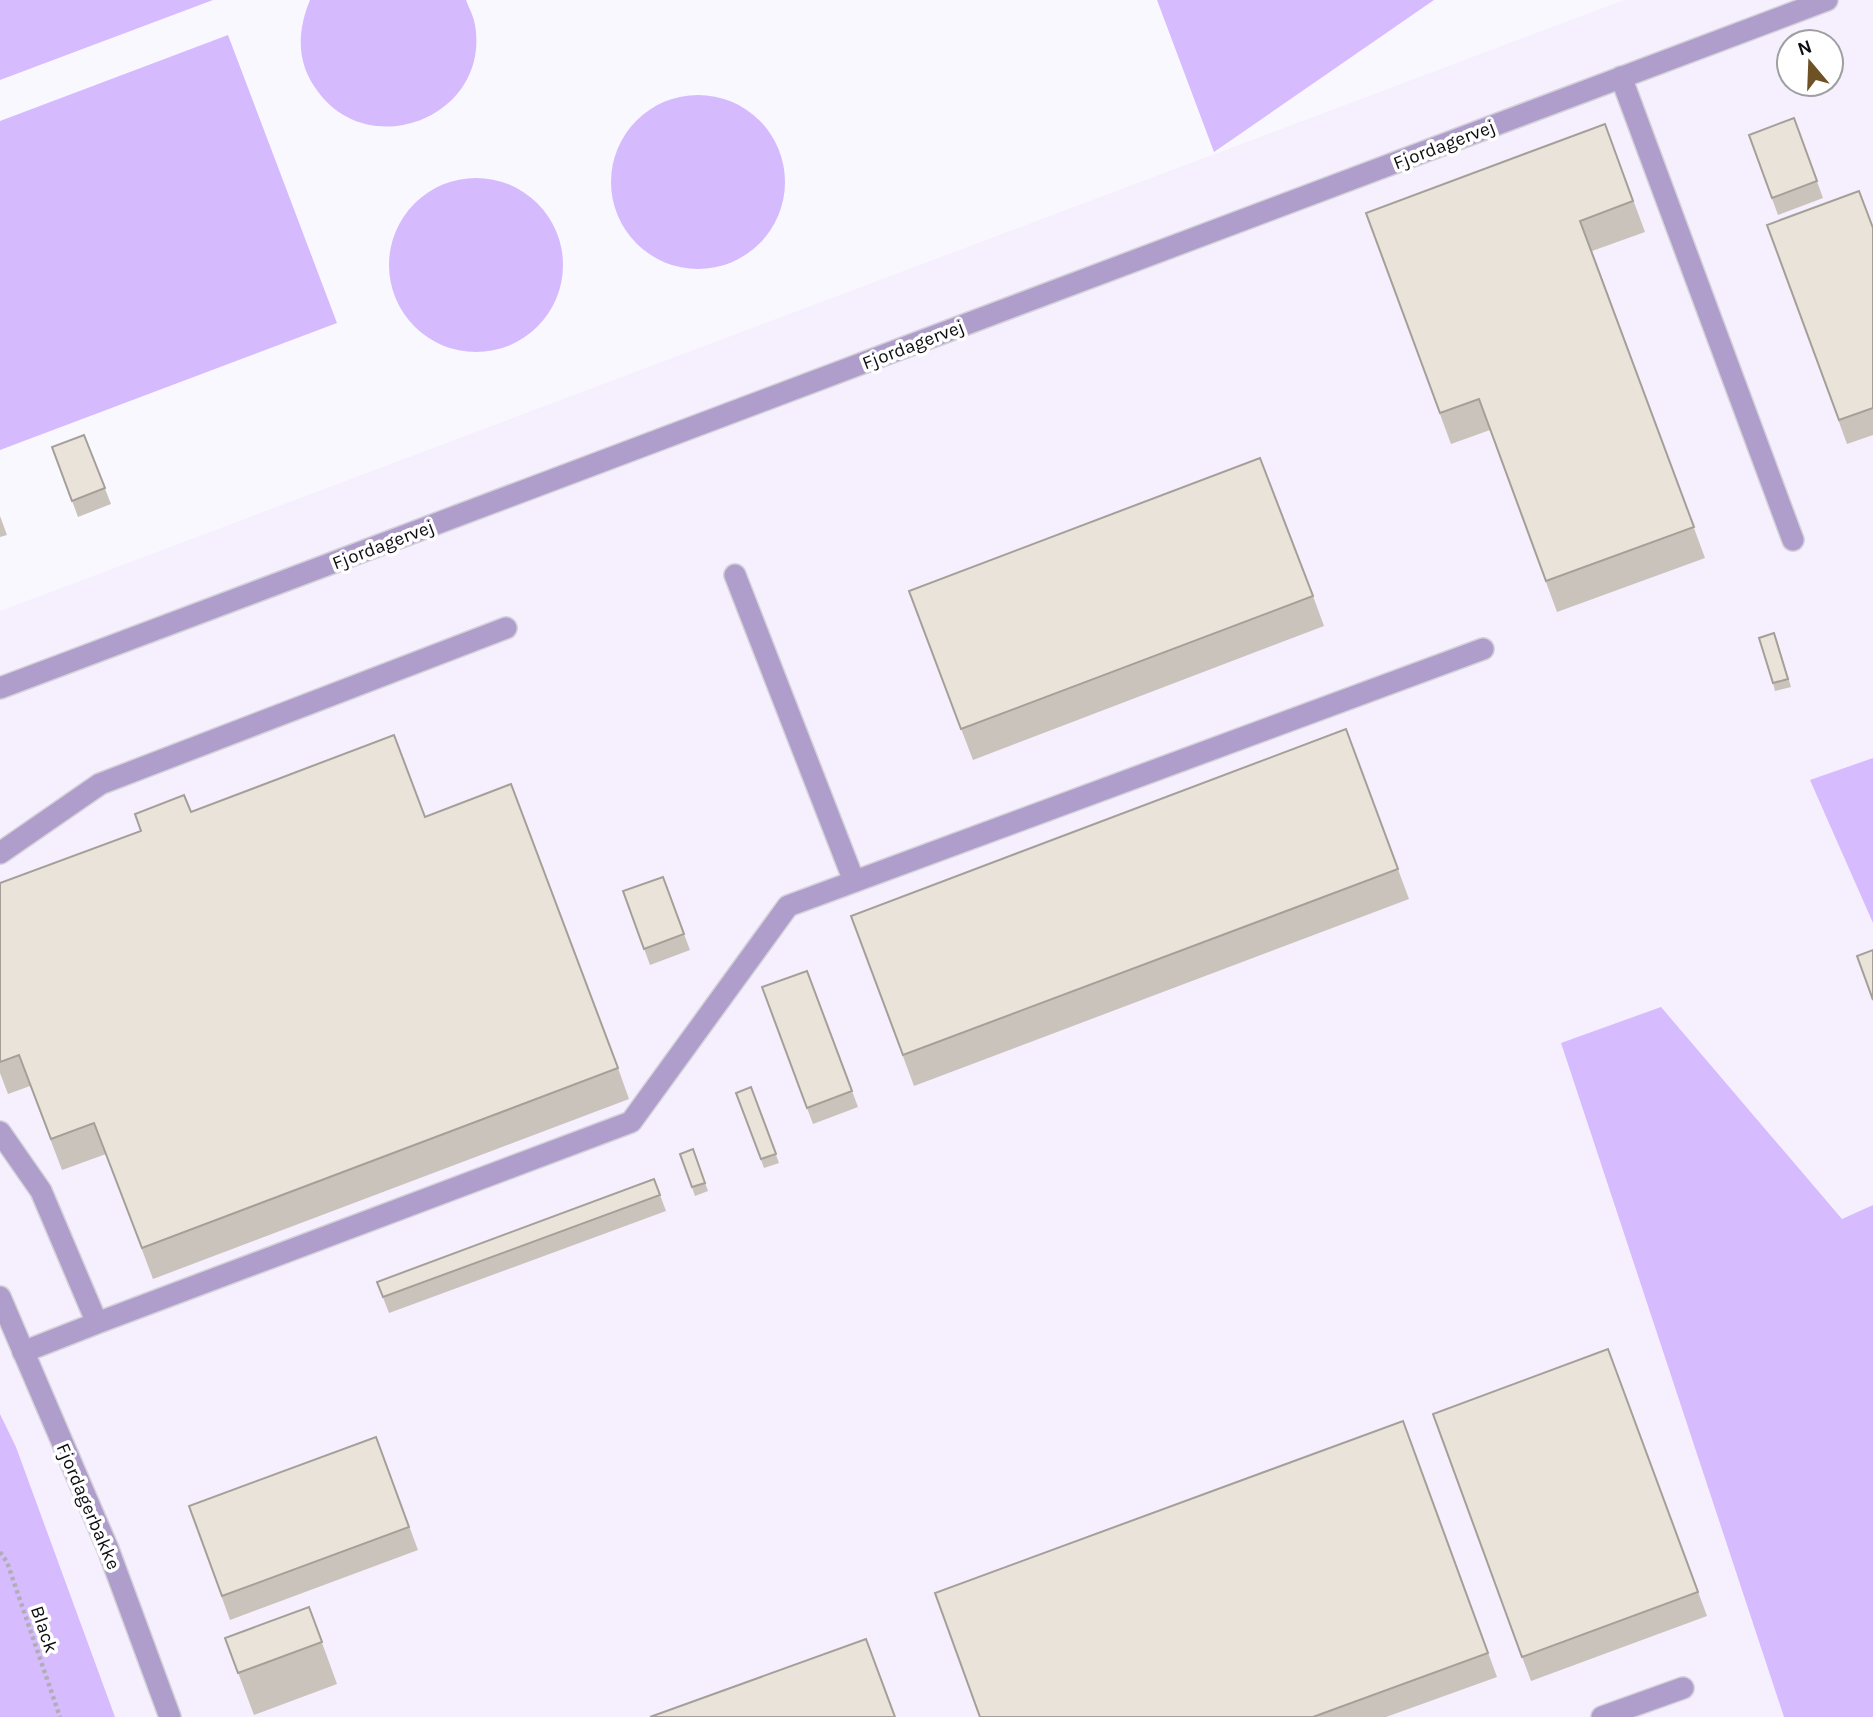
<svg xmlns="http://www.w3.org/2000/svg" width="1873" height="1717" viewBox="0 0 1873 1717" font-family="Karla,sans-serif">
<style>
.built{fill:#f5effe;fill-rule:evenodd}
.forest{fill:#d6bbfe}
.water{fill:#d5bbfe}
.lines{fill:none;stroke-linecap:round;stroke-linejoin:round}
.lane-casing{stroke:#d4d2d9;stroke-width:24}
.street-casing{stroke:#d4d2d9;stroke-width:24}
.path{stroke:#b0aeb4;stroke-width:4.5;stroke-dasharray:3.5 3.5;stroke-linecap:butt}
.lane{stroke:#af9dcc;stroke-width:21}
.street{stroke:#af9dcc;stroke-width:21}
.wall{fill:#c9c3bb}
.building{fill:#eae3d9;stroke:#a49f98;stroke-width:2}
.labels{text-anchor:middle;stroke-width:7;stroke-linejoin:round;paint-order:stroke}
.street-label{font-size:19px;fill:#0e0d11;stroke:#fff}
</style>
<rect width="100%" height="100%" fill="#faf8ff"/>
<!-- built -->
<path class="built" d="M1624 0H1873V758L1811 780 1873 923V1205L1842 1219 1661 1008 1561 1043 1784 1717H115L16 1447 0 1414V611ZM1789 42H1831V84H1789Z"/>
<!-- forest -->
<path class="forest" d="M0 0H213L0 80Z
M1157 0H1434L1214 152Z
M1873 758V923L1810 780Z
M1661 1007 1842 1219 1873 1205V1717H1784L1561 1043Z
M0 1414 16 1447 115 1717H0Z"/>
<!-- water -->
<path class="water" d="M310 0H466C469 8 474 17 475 25 491 118 365 166 314 86 296 59 298 29 310 0Z
M228 35 337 323 0 450V121Z
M611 182a87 87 0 1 1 174 0a87 87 0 1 1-174 0Z
M389 265a87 87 0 1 1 174 0a87 87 0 1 1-174 0Z"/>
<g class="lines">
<!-- lane casing -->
<g class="lane-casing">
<path id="lane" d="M1621 77 1793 540
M735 575 854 881
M0 853 100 784 506 628
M0 1132 41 1191 97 1323 23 1352
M97 1323 631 1122 788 906 1483 649"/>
</g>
<!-- street casing -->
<g class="street-casing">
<path id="street" d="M0 688 1827 0
M0 1297 108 1549 170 1717
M1602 1717 1683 1688"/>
</g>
<!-- path -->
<path class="path" d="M0 1552 7 1562 60 1717"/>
<!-- lane -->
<use href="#lane" class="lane"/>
<!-- street -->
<use href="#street" class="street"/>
</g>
<!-- wall -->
<path class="wall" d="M1794 118 1823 198 1778 215 1749 135Z
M1605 124 1645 232 1592 251 1705 558 1557 612 1490 430 1451 444 1366 213Z
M1767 225 1873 228V435L1847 444Z
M84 435 111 504 78 517 52 447Z
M0 516 7 535 0 537Z
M1313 596 1324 626 973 760 920 622Z
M1777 641 1791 687 1775 691 1773 683Z
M1346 729 1409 899 914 1086 851 916Z
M191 812 425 817 618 1068 629 1099 153 1279 106 1154 62 1170 30 1086 8 1094 0 1073V883Z
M623 891 684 934 690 950 650 965Z
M807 971 858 1107 813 1124 762 987Z
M751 1087 779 1163 764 1168 736 1093Z
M693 1149 708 1191 695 1196 680 1154Z
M654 1179 666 1211 389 1313 377 1282Z
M1608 1349 1707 1616 1531 1681 1433 1414Z
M1403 1421 1497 1677 1386 1717H980Z
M376 1437 418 1550 230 1620 189 1506Z
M309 1607 337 1684 254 1715 225 1638Z"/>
<!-- building -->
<path class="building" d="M1794 118 1817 181 1772 198 1749 135Z
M1605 124 1633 201 1580 221 1694 527 1546 581 1479 399 1440 413 1366 213Z
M1859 191 1873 228V408L1839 420 1767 225Z
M84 435 105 488 72 501 52 447Z
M1260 458 1313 596 961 729 909 591Z
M1774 633 1788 679 1773 683 1759 638Z
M1346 729 1398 869 903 1055 851 916Z
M394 735 425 817 511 784 618 1068 142 1248 94 1123 51 1139 19 1055 0 1062V883L141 831 135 814 184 795 191 812Z
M663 877 684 934 644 949 623 891Z
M1873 950V1000L1857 956Z
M807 971 852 1091 807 1108 762 987Z
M751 1087 776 1154 761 1159 736 1093Z
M693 1149 705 1183 692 1187 680 1154Z
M654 1179 660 1195 383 1297 377 1282Z
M1608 1349 1698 1592 1522 1657 1433 1414Z
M1403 1421 1488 1653 1313 1717H980L935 1593Z
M376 1437 409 1527 222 1596 189 1506Z
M309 1607 322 1642 238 1673 225 1638Z
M866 1639 895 1717H650Z"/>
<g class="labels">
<!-- street labels -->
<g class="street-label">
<text transform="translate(1444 144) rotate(-21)" y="7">Fjordagervej</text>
<text transform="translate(913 344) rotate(-21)" y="7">Fjordagervej</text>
<text transform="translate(383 544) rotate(-21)" y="7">Fjordagervej</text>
<text transform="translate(89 1506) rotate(67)" y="7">Fjordagerbakke</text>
<text transform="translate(45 1629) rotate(71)" y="7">Black</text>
</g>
</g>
<!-- north arrow -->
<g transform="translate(1810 63) rotate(341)"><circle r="33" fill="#ffffff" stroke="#9f9ea0" stroke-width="2"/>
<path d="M0-5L12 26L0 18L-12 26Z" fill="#6e5225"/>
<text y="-10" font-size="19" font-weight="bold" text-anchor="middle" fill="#0e0d11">N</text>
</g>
</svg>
